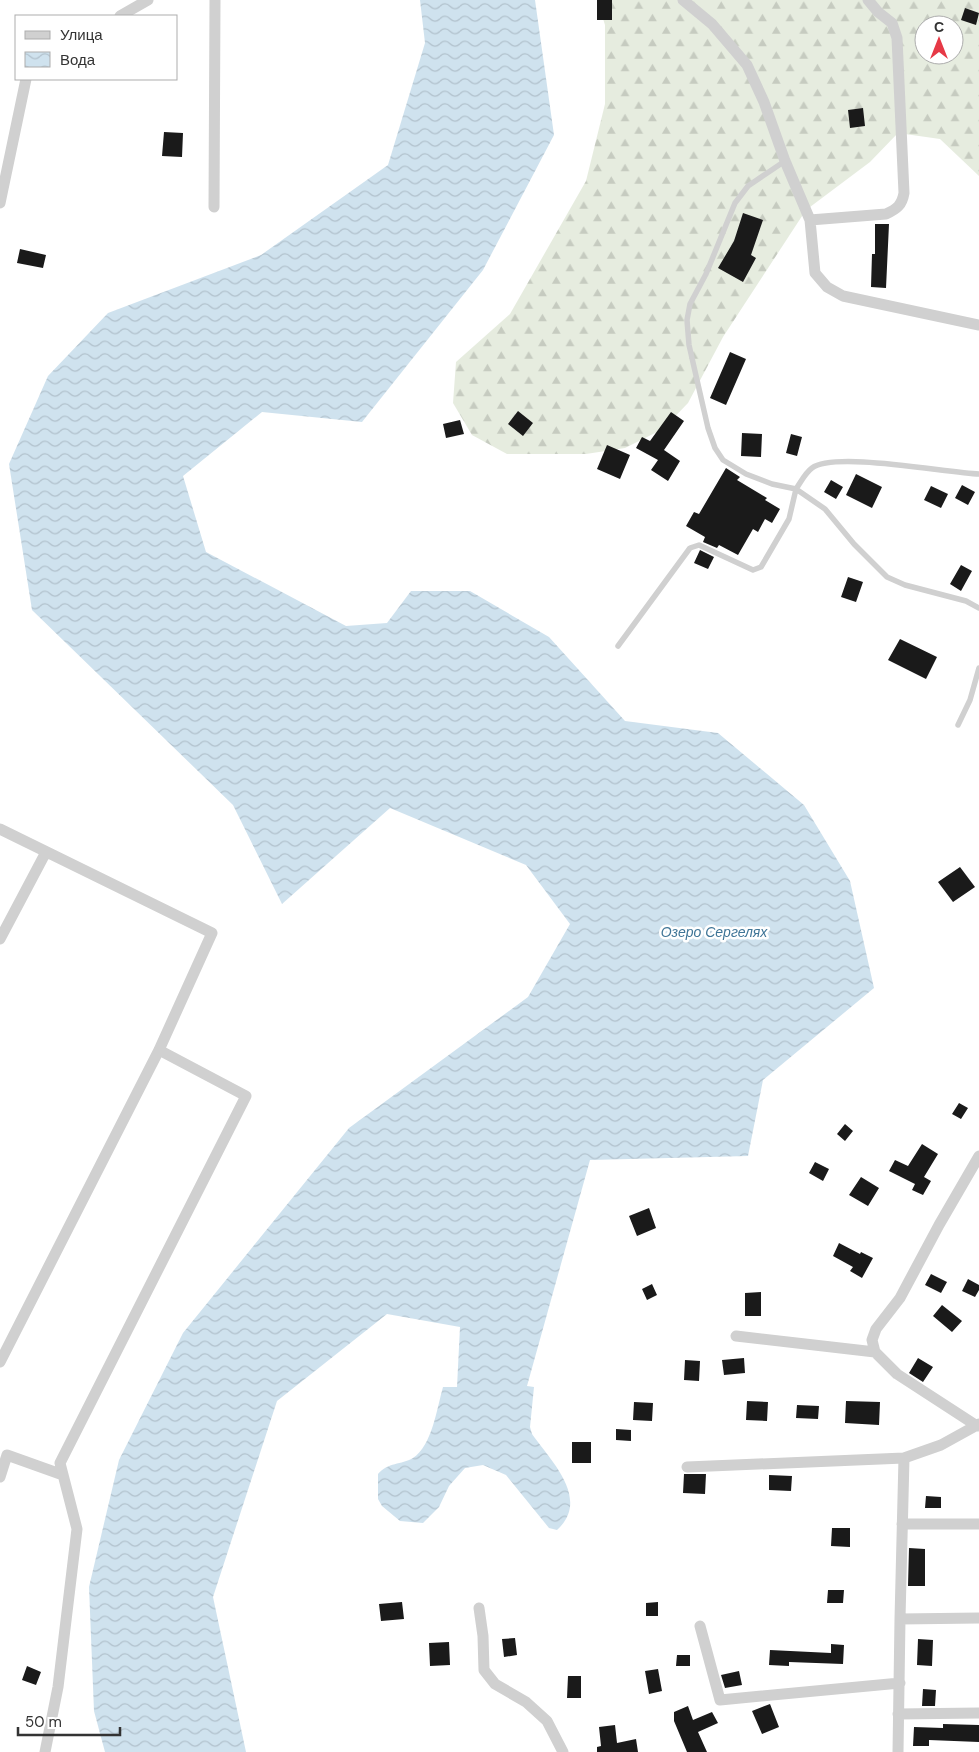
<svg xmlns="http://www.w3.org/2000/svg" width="979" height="1752" viewBox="0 0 979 1752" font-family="'DM Sans',sans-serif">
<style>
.forest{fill:url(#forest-firs);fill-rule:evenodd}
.water{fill:url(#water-waves)}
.building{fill:#1a1a1a}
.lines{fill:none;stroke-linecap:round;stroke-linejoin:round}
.service{stroke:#d0d0d0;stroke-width:5.5}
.minor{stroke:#d0d0d0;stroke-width:11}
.labels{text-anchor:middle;stroke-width:5;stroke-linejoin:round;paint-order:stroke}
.water-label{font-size:14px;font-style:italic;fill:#3f7597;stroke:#fff}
</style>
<defs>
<pattern id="forest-firs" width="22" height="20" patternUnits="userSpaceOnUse" patternTransform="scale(1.25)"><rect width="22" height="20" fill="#e6ecdf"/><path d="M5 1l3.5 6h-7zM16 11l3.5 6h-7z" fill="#c6cbc0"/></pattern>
<pattern id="water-waves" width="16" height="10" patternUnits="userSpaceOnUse" patternTransform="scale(1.25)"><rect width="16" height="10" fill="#cfe2ee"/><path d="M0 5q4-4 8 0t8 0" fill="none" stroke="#b2c2cd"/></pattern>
</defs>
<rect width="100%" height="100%" fill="#fff"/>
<!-- forest -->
<path class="forest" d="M597 0H979V176L940 139 898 133 870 162 806 210 723 337 688 403 663 429 625 448 586 454H507L472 435 453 403 456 362 510 314 586 181 605 104V25ZM924 25H954V55H924Z"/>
<!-- water -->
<path class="water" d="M420 0H535L554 135 483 270 362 422 262 412 183 476 206 552 346 626 387 623 411 591H470L549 637 625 721 718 733 804 805 850 881 874 988 763 1080 748 1156 590 1160 527 1386 534 1387 530 1427 532 1434C551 1461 591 1499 557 1530L549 1528 506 1475 483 1465 465 1468 449 1486 439 1507 423 1523 400 1521 382 1506 378 1499V1474C388 1462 401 1465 413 1458 432 1446 437 1408 443 1387H457L460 1327 387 1314 277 1401 213 1597 246 1752H105L94 1711 89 1587 119 1460 183 1333 349 1128 528 997 570 924 526 865 390 808 282 904 233 805 32 610 9 464 48 376 108 313 261 255 388 165 425 43Z"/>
<!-- building -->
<path class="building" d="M597 0H612V20H597Z
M965 8 979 13 976 25 961 20Z
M863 108 865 126 850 128 848 110Z
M164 132 183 133 182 157 162 156Z
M743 213 763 220 751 255 756 258 743 282 718 268 734 241Z
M875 224H889L886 288 871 287 872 254H875Z
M20 249 46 255 43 268 17 263Z
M730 352 746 359 726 405 710 398Z
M518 411 533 423 523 436 508 424Z
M671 412 684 421 664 450 680 461 668 481 651 470 658 460 636 448 642 437 650 441Z
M460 420 464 434 446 438 443 424Z
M742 433 762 434 761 457 741 456Z
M791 434 802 437 797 456 786 453Z
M607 445 630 455 620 479 597 469Z
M726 468 740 477 737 480 767 498 765 500 780 509 772 523 765 519 758 532 753 529 738 555 719 545 717 548 703 542 705 537 686 526 694 512 699 514Z
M856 474 882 487 872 508 846 495Z
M831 480 843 487 836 499 824 492Z
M962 485 975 492 968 505 955 498Z
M931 486 948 494 941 508 924 500Z
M700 550 714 557 708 569 694 563Z
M961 565 972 571 961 591 950 584Z
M848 577 863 582 856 602 841 597Z
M900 639 937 657 926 679 888 660Z
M960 867 975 887 953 902 938 882Z
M959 1103 968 1108 961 1119 952 1114Z
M845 1124 853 1131 845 1141 837 1134Z
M922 1144 938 1154 924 1177 931 1181 923 1195 912 1190 915 1184 889 1171 895 1160 908 1166Z
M815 1162 829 1169 823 1181 809 1173Z
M861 1177 879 1188 868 1206 849 1195Z
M649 1208 656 1228 637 1236 629 1216Z
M839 1243 860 1254 861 1252 873 1258 862 1278 850 1271 853 1267 833 1256Z
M931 1274 947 1282 941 1293 925 1285Z
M968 1279 979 1285V1290L975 1297 962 1291Z
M652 1284 657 1295 647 1300 642 1289Z
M761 1292V1316H745V1293Z
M942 1305 962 1321 952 1332 933 1316Z
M744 1358 745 1373 724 1375 722 1360Z
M918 1358 933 1367 923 1382 909 1373Z
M685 1360 700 1361 699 1381 684 1380Z
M747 1401 768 1402 767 1421 746 1420Z
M846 1401 880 1402 879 1425 845 1423Z
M634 1402 653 1403 652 1421 633 1420Z
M797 1405 819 1406 818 1419 796 1418Z
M616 1429 631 1430V1441L616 1440Z
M572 1442H591V1463H572Z
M684 1474H706L705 1494 683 1493Z
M769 1475 792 1476 791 1491 769 1490Z
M926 1496 941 1497V1508H925Z
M832 1528H850V1547L831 1546Z
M909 1548 925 1549V1586H908Z
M828 1590H844L843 1603H827Z
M402 1602 404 1619 381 1621 379 1604Z
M658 1602V1616H646V1603Z
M515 1638 517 1655 504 1657 502 1639Z
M918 1639 933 1640 932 1666 917 1665Z
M449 1642 450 1665 430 1666 429 1643Z
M831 1644 844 1645 843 1664 789 1662V1666L769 1665 770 1650 831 1653Z
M677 1655H690V1666H676Z
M27 1666 41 1672 36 1685 22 1680Z
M658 1669 662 1691 649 1694 645 1671Z
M739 1671 742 1685 725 1688 721 1675Z
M568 1676H581V1698H567Z
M923 1689 936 1690 935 1706H922Z
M770 1704 779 1727 762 1734 752 1711Z
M688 1706 693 1720 712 1712 718 1723 698 1732 707 1752H687L674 1721V1712Z
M943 1724 979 1725V1742L929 1740V1746H913L914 1727 943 1728Z
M615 1725 617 1743 636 1739 638 1752H597V1747L601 1746 599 1727Z"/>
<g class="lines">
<!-- service -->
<path class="service" d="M785 161 748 186 735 203 706 274 690 304 687 320 689 345 708 428 715 448 723 460 746 474 772 484 796 489C801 482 805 473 812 468 835 451 947 473 979 474
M618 646 690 548 699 545 753 570 761 567 789 519 796 489 825 509 854 544 887 577 905 585 966 601 979 608
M958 725 970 700 979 668"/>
<!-- minor -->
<path class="minor" d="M683 0 712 24 747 65 764 102 785 161 810 220 815 273 827 287 843 296 979 325
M120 16 148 0
M0 203 26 79
M214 207 215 0
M810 220 886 214C897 209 902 205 904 193L897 38 892 23 878 12 868 0
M0 829 212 933 159 1050 0 1362
M0 939 46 852
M736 1336 875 1352 897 1374 977 1426
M875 1352 872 1340 876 1329 900 1298 939 1225 979 1156
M687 1467 904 1458 941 1445 979 1424
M0 1477 7 1455 63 1475
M902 1524H979
M479 1608 483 1636 484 1670 495 1684 526 1702 547 1721 563 1752
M900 1619 979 1618
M700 1626 720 1700 900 1683
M898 1714 979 1713
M45 1752 58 1687 77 1529 60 1463 246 1096 159 1050
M898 1752 900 1619 904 1458"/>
</g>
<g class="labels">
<!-- water labels -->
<g class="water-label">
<text x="714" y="937">Озеро Сергелях</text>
</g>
</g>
<!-- legend -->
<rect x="15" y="15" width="162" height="65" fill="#ffffff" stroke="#adadad"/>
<rect x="25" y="31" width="25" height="8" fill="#d0d0d0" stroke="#adadad"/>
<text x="60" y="40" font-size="15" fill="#333333">Улица</text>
<rect x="25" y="52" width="25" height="15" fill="url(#water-waves)" stroke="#adadad"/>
<text x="60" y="65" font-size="15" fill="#333333">Вода</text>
<!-- north arrow -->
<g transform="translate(939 40)"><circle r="24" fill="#ffffff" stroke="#adadad"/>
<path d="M0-4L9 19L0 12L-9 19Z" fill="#e63946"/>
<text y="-8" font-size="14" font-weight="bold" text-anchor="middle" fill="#333333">С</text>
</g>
<!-- scale -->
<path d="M18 1727v8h102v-8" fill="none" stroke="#333333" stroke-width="2.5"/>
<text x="25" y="1727" font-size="15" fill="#333333" stroke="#ffffff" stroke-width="4" paint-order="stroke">50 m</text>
</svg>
